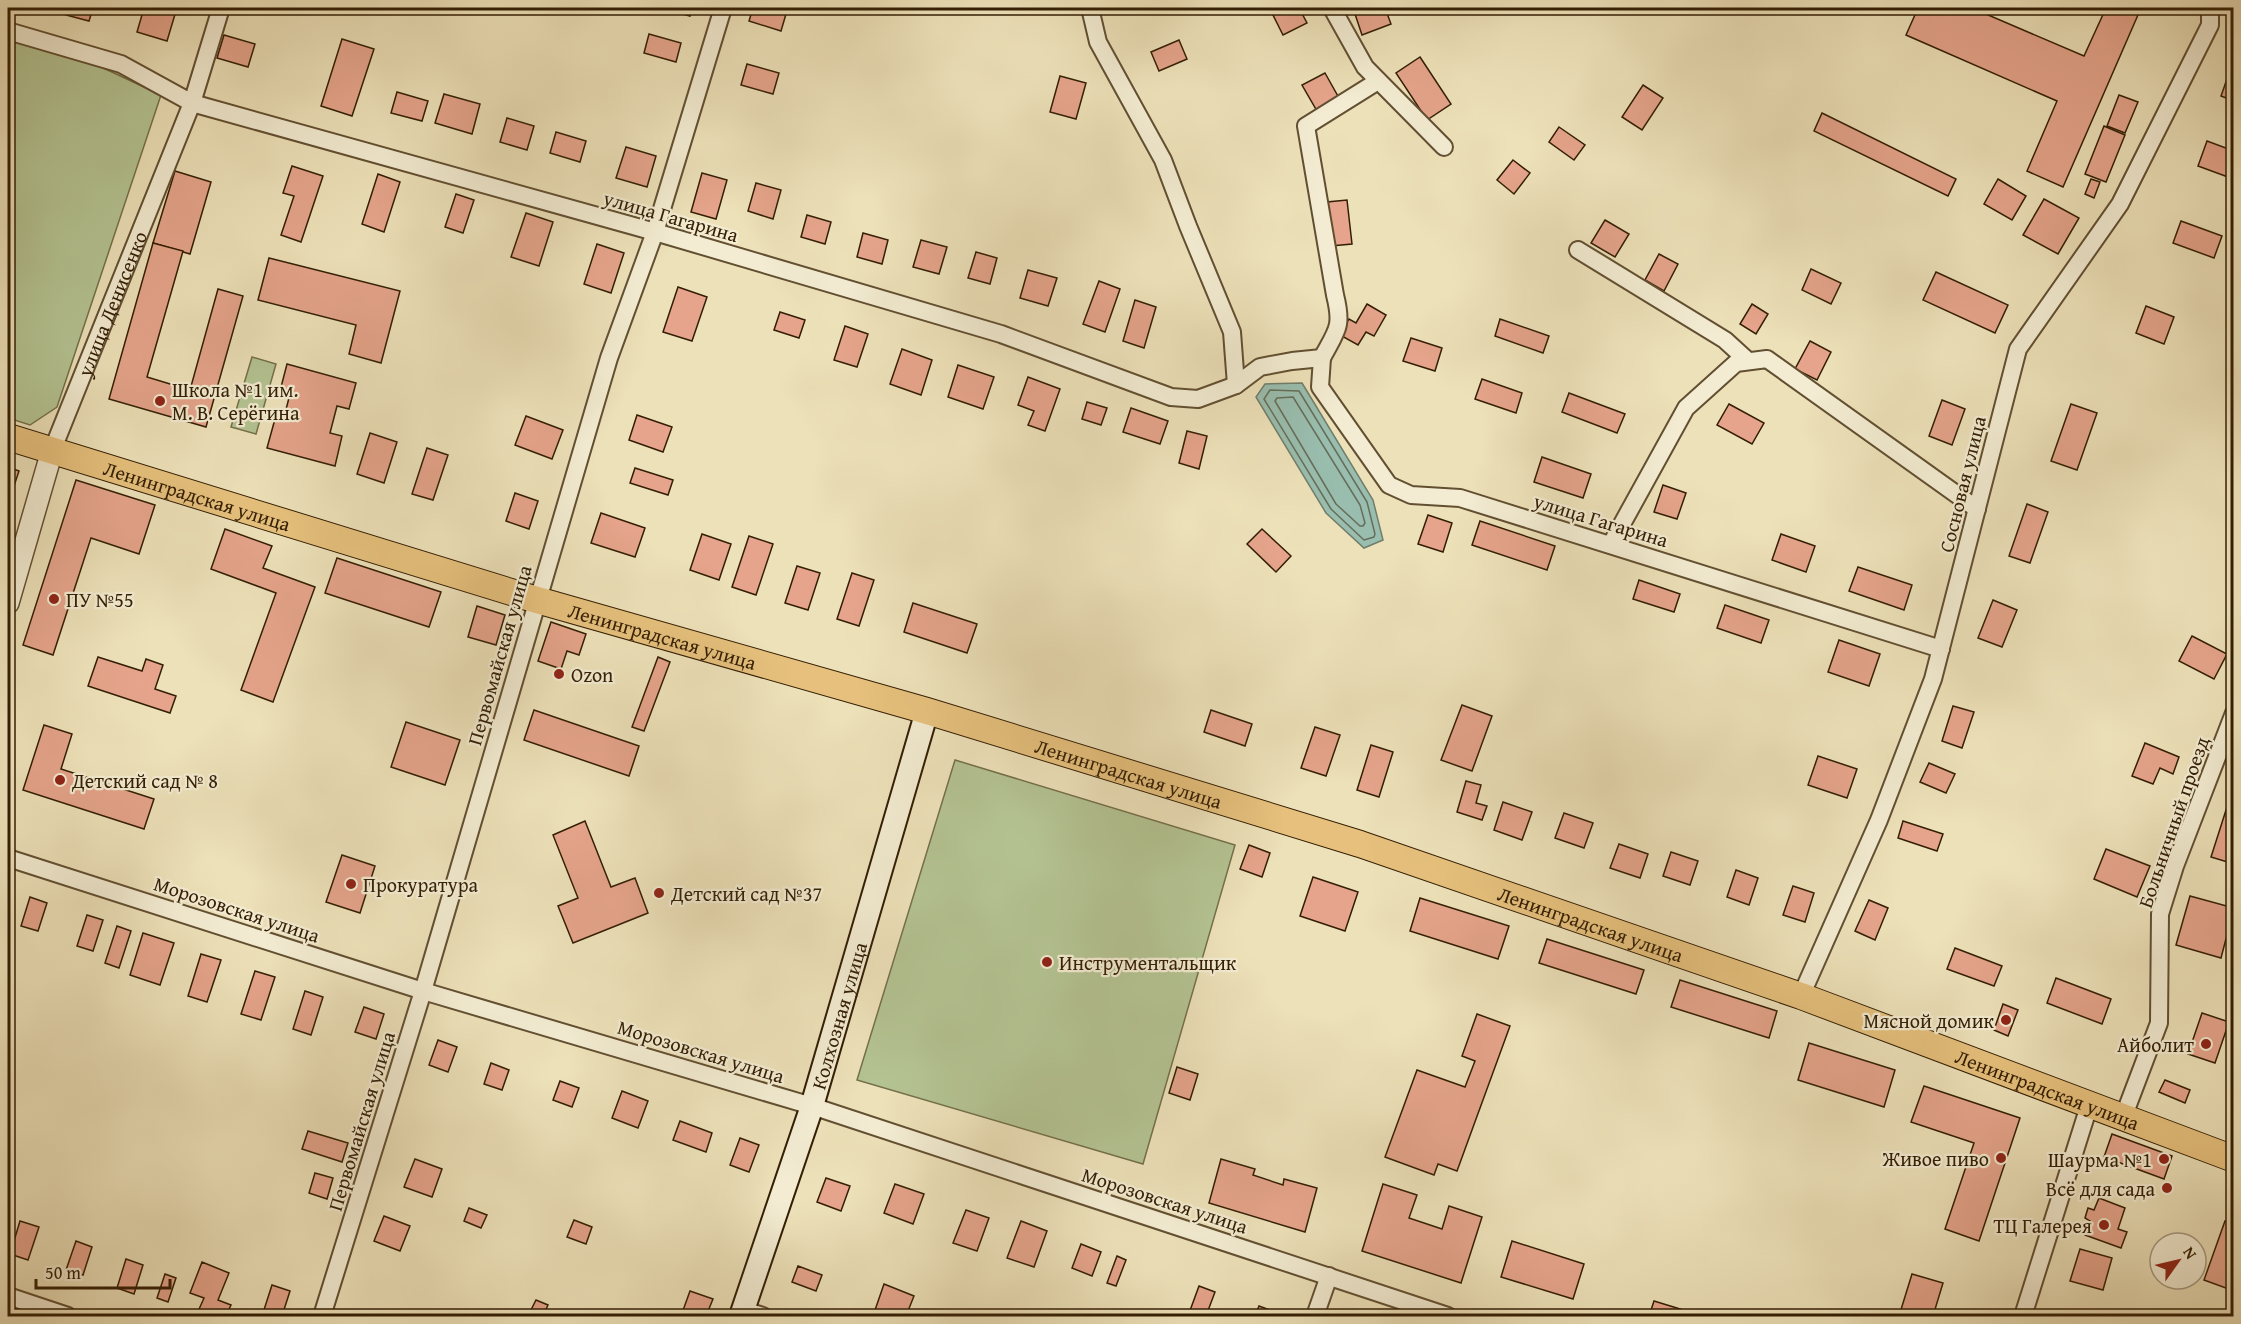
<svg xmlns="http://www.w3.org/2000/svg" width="2241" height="1324" font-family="'Gentium Book Plus',serif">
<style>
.green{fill:#b4c392;stroke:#74704b;stroke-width:1.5}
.water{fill:#99beaf;stroke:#707e6b;stroke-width:1.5}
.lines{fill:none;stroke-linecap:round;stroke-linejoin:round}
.shore{stroke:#666e5a;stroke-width:1.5}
.building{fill:#e5a48b;stroke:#331e04;stroke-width:1.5}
.minor-casing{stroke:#624f31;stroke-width:20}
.tertiary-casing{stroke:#624f31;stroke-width:24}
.secondary-casing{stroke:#331e04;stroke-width:26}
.primary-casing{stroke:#331e04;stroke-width:28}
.minor{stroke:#f3ecd2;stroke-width:16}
.tertiary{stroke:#f3ecd2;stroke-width:21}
.secondary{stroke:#f3ecd2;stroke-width:22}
.primary{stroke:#e6c07c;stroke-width:26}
.poi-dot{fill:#8f2418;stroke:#f3ecd2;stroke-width:2}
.labels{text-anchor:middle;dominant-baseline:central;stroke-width:4.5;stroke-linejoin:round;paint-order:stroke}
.street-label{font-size:20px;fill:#331e04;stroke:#f3ecd2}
.poi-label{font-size:20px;fill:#331e04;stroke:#f3ecd2;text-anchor:start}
</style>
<rect width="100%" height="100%" fill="#ede1b9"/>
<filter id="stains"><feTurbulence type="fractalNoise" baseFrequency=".00333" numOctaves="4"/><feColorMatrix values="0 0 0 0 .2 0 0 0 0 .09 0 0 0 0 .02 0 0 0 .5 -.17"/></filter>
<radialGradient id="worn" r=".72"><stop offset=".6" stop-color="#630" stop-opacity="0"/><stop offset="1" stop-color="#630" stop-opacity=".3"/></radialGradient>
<g class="green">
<polygon points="8,39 99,66 161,95 57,407 30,425 8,418"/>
<polygon points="252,357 276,364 256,434 231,427"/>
<polygon points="955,760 1235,845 1143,1164 857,1080"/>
</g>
<polygon class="water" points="1302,383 1373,500 1383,540 1364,548 1326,513 1256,397 1265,384"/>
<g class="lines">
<g class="shore">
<polygon points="1270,390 1299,391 1367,502 1375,534 1374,537 1364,540 1331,509 1264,399"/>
<polygon points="1293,397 1360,505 1365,523 1363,526 1360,526 1336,504 1275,401 1277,398"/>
</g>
</g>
<g class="building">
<polygon points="68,8 93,8 89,21 66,15"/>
<polygon points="144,8 165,8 176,11 167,41 137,32"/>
<polygon points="661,8 693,8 690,16"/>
<polygon points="753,8 765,8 786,14 781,31 749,21"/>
<polygon points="1283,8 1299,8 1307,23 1283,35 1272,13"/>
<polygon points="1363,8 1385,8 1391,24 1362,35 1354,11"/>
<polygon points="1918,8 1972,8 2084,56 2106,8 2141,8 2063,187 2027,171 2057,101 1906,35"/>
<polygon points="649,34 681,43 676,62 644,53"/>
<polygon points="224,35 255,44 248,67 217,58"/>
<polygon points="342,39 374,49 352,116 321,106"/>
<polygon points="1179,40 1187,59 1159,71 1151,52"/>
<polygon points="1420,57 1451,104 1427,120 1396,73"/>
<polygon points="2234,59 2234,101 2221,96"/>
<polygon points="747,64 779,73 773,94 741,85"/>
<polygon points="1325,73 1339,98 1317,111 1302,85"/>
<polygon points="1060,76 1086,83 1076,119 1050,112"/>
<polygon points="1643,85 1663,98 1642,130 1622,117"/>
<polygon points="397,92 428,101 422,121 391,113"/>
<polygon points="444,94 480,104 472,134 435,123"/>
<polygon points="2119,95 2138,102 2125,133 2107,126"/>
<polygon points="1822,113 1956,179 1948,196 1814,131"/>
<polygon points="507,118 534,126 527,150 500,142"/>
<polygon points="2104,126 2125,135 2106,182 2085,174"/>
<polygon points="1559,127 1585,145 1574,160 1549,142"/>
<polygon points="556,132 586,141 580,162 550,153"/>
<polygon points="2207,141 2234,151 2234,162 2228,177 2198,166"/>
<polygon points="626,147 656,156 647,187 616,178"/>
<polygon points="1513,160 1530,173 1514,194 1497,180"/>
<polygon points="292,166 323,176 301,242 281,235 294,196 283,193"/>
<polygon points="175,171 211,182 190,254 153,243"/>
<polygon points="702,173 727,180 716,219 691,212"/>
<polygon points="378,174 400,182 384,232 362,224"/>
<polygon points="1998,179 2026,196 2012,220 1984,204"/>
<polygon points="2091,179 2100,182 2094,198 2085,194"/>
<polygon points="756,183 781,190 773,219 748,211"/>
<polygon points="456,194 474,200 463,233 445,227"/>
<polygon points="2044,199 2079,218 2058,254 2023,235"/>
<polygon points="1347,200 1352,244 1331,246 1327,202"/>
<polygon points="526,213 553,222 539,266 511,257"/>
<polygon points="807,215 831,222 825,244 801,237"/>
<polygon points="1605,220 1629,234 1615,257 1591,243"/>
<polygon points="2181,221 2222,236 2214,258 2173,243"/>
<polygon points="863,233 888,240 882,264 857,257"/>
<polygon points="921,240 947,247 939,274 913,267"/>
<polygon points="153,243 183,251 147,377 190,390 218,289 243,296 206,427 109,399"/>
<polygon points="597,244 624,253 611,293 584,284"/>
<polygon points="976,252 997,258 990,284 968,278"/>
<polygon points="1659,254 1678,264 1664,291 1645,280"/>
<polygon points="269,258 400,291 381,363 349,354 356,325 258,300"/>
<polygon points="1811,269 1841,283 1831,304 1802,290"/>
<polygon points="1028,270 1057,278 1048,306 1020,298"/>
<polygon points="1936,272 2008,305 1995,333 1923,300"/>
<polygon points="1099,281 1120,289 1105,332 1083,324"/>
<polygon points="678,287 707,297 692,341 663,332"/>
<polygon points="1135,300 1156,307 1144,348 1123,341"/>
<polygon points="1367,304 1386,315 1374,336 1366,332 1358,345 1340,335 1349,319 1356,323"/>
<polygon points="1752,304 1768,314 1756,334 1740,324"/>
<polygon points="2146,306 2174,317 2164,344 2136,333"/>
<polygon points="780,312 805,320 799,338 774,330"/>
<polygon points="1500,319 1549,336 1543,353 1495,336"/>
<polygon points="845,326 868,334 857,367 834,360"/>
<polygon points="1411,338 1442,348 1435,371 1403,361"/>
<polygon points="1810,341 1831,352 1817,380 1795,369"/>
<polygon points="902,349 932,360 921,395 890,384"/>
<polygon points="287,364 356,383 349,409 337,406 330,433 342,436 335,466 267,448 275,419 283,421 290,394 280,391"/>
<polygon points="958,365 994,377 983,409 948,397"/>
<polygon points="1028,377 1060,389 1045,431 1028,425 1034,411 1018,405"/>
<polygon points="1482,379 1522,393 1516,413 1475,399"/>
<polygon points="1569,393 1625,414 1617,433 1562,412"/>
<polygon points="1942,400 1965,409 1952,445 1929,436"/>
<polygon points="1087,402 1107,408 1101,425 1082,419"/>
<polygon points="1729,404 1764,423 1752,444 1717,425"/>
<polygon points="2071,404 2097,413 2077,470 2051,461"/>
<polygon points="1131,408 1168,421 1160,444 1123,432"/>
<polygon points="637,415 672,427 663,452 629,440"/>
<polygon points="526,416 563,430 552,459 515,445"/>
<polygon points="1187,431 1207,436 1199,469 1179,463"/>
<polygon points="370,433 397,442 384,483 357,474"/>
<polygon points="427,448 448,455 433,500 412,494"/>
<polygon points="1542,457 1591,474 1583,498 1534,482"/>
<polygon points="8,467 19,471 8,504"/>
<polygon points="635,468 673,480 668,495 630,483"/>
<polygon points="76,480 155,505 139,554 91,538 53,655 23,645"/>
<polygon points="1663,485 1686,493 1677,519 1654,512"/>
<polygon points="515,493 538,501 529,529 506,521"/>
<polygon points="2027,504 2048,512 2030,563 2009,556"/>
<polygon points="601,513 645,528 635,557 591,543"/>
<polygon points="1428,515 1452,523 1443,552 1418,544"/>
<polygon points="1480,521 1555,546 1547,570 1472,545"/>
<polygon points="225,529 272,546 263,568 315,587 273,702 241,690 276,593 211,569"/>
<polygon points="1262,529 1291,556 1276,572 1247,544"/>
<polygon points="702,534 731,544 719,580 690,570"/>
<polygon points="1781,534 1815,546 1806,572 1772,560"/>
<polygon points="749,536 773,544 756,595 732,587"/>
<polygon points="337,558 441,592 429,627 325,593"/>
<polygon points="797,566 820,573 808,610 785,603"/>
<polygon points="1858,567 1912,585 1904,610 1849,591"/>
<polygon points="852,573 874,580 859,626 837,619"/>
<polygon points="1639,580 1680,594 1674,612 1633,599"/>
<polygon points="1993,600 2017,610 2002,647 1978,638"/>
<polygon points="913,603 977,624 967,653 904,632"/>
<polygon points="1725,605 1769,620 1761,643 1717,628"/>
<polygon points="477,606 505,615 496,645 468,637"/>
<polygon points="551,622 586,634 579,655 567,651 561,669 538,661"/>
<polygon points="2192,636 2227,654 2214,679 2179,661"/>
<polygon points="1839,640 1880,654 1869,686 1828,672"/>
<polygon points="98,657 142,671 146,659 163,665 155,689 176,696 170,713 88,686"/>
<polygon points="658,657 670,662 644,731 632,727"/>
<polygon points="1462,705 1492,716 1472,771 1441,760"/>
<polygon points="1953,706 1974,712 1962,748 1942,741"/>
<polygon points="534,710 639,746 629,776 524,740"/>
<polygon points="1211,710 1252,724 1245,746 1204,732"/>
<polygon points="406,722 460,740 445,785 391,767"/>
<polygon points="44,725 72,734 61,769 154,799 144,829 23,790"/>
<polygon points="1315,727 1340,735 1326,776 1301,768"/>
<polygon points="2145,743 2179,757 2173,774 2160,768 2153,784 2132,776"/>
<polygon points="1371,745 1393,752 1379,797 1357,790"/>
<polygon points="1818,756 1857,769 1847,798 1808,785"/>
<polygon points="1929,763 1955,774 1946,793 1920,782"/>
<polygon points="1466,781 1481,785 1476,803 1487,806 1482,820 1457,812"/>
<polygon points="1503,802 1532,812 1522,840 1494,830"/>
<polygon points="2227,807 2234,809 2234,864 2211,857"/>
<polygon points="1564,813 1593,823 1584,848 1555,838"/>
<polygon points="585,821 611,887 635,878 648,913 573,943 558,906 578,898 553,835"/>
<polygon points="1903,821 1943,834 1937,851 1898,838"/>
<polygon points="1619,844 1648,854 1640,878 1610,868"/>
<polygon points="1249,845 1270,853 1262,877 1240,869"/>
<polygon points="2106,849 2150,866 2137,897 2094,879"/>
<polygon points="1671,852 1698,861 1690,885 1663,876"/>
<polygon points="342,855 375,866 360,913 326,902"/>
<polygon points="1736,870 1758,878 1749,905 1727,897"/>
<polygon points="1313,877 1358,892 1345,931 1300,916"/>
<polygon points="1793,886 1814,893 1805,922 1783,915"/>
<polygon points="2190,896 2234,908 2221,958 2176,945"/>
<polygon points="30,897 47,903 38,931 21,926"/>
<polygon points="1420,898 1509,926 1498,959 1410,931"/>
<polygon points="1869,900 1888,908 1875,940 1855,931"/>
<polygon points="87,915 103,920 93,951 77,946"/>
<polygon points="117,926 131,931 119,968 105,963"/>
<polygon points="143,933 174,943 160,985 130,975"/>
<polygon points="1547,939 1644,970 1636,994 1539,963"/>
<polygon points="1955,948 2002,966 1994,986 1947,969"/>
<polygon points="201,954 221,960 207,1002 188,996"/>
<polygon points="255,971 275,977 261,1020 241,1014"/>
<polygon points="2056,978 2111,999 2102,1024 2047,1003"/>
<polygon points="1680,980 1777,1011 1769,1038 1671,1007"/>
<polygon points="305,991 323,997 311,1035 293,1029"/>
<polygon points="2003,1004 2018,1010 2008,1036 1994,1030"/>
<polygon points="364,1007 384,1014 376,1039 355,1032"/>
<polygon points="2202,1013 2229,1022 2215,1063 2188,1054"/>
<polygon points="1477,1014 1510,1026 1457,1171 1438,1164 1434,1175 1385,1157 1417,1070 1465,1087 1475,1061 1462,1056"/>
<polygon points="438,1040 457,1047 448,1072 429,1065"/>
<polygon points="1809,1043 1895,1070 1884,1107 1798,1080"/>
<polygon points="491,1063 509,1070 502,1090 484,1084"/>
<polygon points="1177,1067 1198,1074 1190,1100 1169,1093"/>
<polygon points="2165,1080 2190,1090 2185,1103 2159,1092"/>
<polygon points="560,1081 579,1088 572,1107 553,1100"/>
<polygon points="1924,1086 2020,1118 1979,1241 1945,1229 1974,1143 1911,1122"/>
<polygon points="622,1091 648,1101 638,1128 612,1118"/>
<polygon points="680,1121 712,1133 706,1152 673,1140"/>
<polygon points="308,1131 348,1143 342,1162 302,1149"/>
<polygon points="2112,1134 2172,1156 2164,1179 2104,1157"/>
<polygon points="740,1138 759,1145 749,1172 730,1165"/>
<polygon points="415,1159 442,1169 432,1197 404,1187"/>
<polygon points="1221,1159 1255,1169 1253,1175 1283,1185 1284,1179 1317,1188 1305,1232 1209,1203"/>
<polygon points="315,1173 333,1178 327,1199 309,1193"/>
<polygon points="826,1178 850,1186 841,1211 817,1202"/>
<polygon points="895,1184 924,1194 913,1224 884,1213"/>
<polygon points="1383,1184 1417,1195 1409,1218 1442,1229 1449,1206 1482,1217 1461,1283 1362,1251"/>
<polygon points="2099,1198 2125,1208 2118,1229 2127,1232 2121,1248 2085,1235 2090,1221 2085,1218 2088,1208 2094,1210"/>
<polygon points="469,1208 487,1215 481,1228 464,1221"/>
<polygon points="966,1210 989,1218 977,1251 953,1243"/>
<polygon points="384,1216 410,1226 400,1251 374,1241"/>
<polygon points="574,1220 592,1227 586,1244 567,1237"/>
<polygon points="20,1221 39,1227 28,1260 10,1254"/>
<polygon points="1021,1221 1047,1231 1034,1267 1007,1258"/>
<polygon points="2225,1221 2234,1224 2234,1291 2204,1280"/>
<polygon points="76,1241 92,1247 83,1275 66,1270"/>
<polygon points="1512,1241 1584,1264 1573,1299 1501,1277"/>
<polygon points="1081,1244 1101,1252 1092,1276 1072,1268"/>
<polygon points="2080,1249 2112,1258 2103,1290 2070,1281"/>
<polygon points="1117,1256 1126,1260 1116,1286 1107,1283"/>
<polygon points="126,1259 143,1265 134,1294 117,1288"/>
<polygon points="202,1262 229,1273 218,1300 231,1305 226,1316 196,1316 204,1298 190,1293"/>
<polygon points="798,1266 822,1275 816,1291 792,1282"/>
<polygon points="165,1274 176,1278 168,1302 157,1298"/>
<polygon points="1912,1274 1943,1283 1933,1316 1899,1316"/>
<polygon points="884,1284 914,1296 906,1316 884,1316 874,1313"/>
<polygon points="272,1285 290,1291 282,1316 262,1316"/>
<polygon points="1199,1286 1215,1292 1206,1316 1188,1316"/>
<polygon points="690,1291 713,1299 706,1316 681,1316"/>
<polygon points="536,1300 548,1305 543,1316 528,1316"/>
<polygon points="1654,1301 1703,1316 1649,1316"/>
<polygon points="1259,1306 1286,1316 1255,1316"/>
</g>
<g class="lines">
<g class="minor-casing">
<g id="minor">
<polyline points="1090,8 1098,42 1163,160 1188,226 1232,332 1236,385"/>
<polyline points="1332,8 1365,67 1444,147"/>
<polyline points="8,31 121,64 192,103 655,232 1001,334 1171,397 1198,399 1236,385 1260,367 1292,361 1322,358 1320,387 1389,485 1411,495 1460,498 1941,649"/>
<polyline points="1578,250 1725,340 1748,361"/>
<path d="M1322,358C1337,330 1343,327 1335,295L1306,126L1378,81"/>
<path id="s1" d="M52,451L192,103L221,8"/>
<polyline points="1611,544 1686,408 1736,363 1767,359 1977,509"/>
<polyline points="8,858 423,991 812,1106 1448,1316"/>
<polyline points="1801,996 1879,820 1933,679 2018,349 2120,204 2210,25 2210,8"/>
<polyline points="2123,1118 2159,1023 2160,914 2175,866 2234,713"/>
<polyline points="8,1296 68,1316"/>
<polyline points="743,1310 763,1316"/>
<polyline points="322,1316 423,991 609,358 655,232 723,8"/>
<polyline points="1315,1316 1329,1276"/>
<polyline points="2023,1316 2089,1106"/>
</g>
</g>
<g class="tertiary-casing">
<polyline id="tertiary" points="8,603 52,451"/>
</g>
<g class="secondary-casing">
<g id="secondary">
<path id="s2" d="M741,1316L812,1106L927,711"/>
</g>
</g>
<g class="primary-casing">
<g id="primary">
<path id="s3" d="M8,437L537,600L927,711L1360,844L1801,996L2234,1159"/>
</g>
</g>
<use href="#minor" class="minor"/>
<use href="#tertiary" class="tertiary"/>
<use href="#secondary" class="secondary"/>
<use href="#primary" class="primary"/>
</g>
<g class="poi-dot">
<circle cx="160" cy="401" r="6"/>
<circle cx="54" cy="599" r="6"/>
<circle cx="559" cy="674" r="6"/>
<circle cx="60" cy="780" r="6"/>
<circle cx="351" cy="884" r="6"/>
<circle cx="659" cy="893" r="6"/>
<circle cx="1047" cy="962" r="6"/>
<circle cx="2006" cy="1020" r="6"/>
<circle cx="2206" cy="1044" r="6"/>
<circle cx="2001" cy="1158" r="6"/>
<circle cx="2164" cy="1159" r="6"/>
<circle cx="2167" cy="1188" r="6"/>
<circle cx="2104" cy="1225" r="6"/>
</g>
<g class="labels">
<g class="street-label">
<text transform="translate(671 216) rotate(16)">улица Гагарина</text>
<text stroke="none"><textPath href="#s1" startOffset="159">улица Денисенко</textPath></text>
<text transform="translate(1962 484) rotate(-76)">Сосновая улица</text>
<text stroke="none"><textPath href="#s3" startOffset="198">Ленинградская улица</textPath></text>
<text transform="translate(1601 520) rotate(17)">улица Гагарина</text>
<text stroke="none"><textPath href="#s3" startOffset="684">Ленинградская улица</textPath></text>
<text transform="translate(499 655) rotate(-74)">Первомайская улица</text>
<text stroke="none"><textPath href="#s3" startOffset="1170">Ленинградская улица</textPath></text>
<text transform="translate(2173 822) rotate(-71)">Больничный проезд</text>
<text transform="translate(237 909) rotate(18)">Морозовская улица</text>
<text stroke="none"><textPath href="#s3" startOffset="1656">Ленинградская улица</textPath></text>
<text stroke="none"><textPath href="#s2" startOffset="316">Колхозная улица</textPath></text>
<text transform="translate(701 1051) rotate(17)">Морозовская улица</text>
<text stroke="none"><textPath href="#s3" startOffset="2142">Ленинградская улица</textPath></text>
<text transform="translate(361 1121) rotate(-73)">Первомайская улица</text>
<text transform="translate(1165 1200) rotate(18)">Морозовская улица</text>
</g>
<g class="poi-label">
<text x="172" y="389">Школа №1 им.<tspan x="172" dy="23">М. В. Серёгина</tspan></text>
<text x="66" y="599">ПУ №55</text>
<text x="571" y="674">Ozon</text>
<text x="72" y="780">Детский сад № 8</text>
<text x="363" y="884">Прокуратура</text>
<text x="671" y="893">Детский сад №37</text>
<text x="1059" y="962">Инструментальщик</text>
<text x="1994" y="1020" text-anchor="end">Мясной домик</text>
<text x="2194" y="1044" text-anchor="end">Айболит</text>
<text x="1989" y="1158" text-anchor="end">Живое пиво</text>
<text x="2152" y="1159" text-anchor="end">Шаурма №1</text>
<text x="2155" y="1188" text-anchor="end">Всё для сада</text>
<text x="2092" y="1225" text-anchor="end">ТЦ Галерея</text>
</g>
</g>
<rect width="2241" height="1324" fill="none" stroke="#ede1b9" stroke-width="30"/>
<rect x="9" y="9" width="2223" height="1306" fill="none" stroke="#331e04" stroke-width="3"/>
<rect x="15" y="15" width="2211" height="1294" fill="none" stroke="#331e04" stroke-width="1.5"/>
<g transform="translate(2178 1261) rotate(56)"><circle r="28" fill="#f3ecd2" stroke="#a69a80" stroke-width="1.5"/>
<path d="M0-4.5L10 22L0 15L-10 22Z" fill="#8f2418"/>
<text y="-9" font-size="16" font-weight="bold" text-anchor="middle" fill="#331e04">N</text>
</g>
<path d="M36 1279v9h134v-9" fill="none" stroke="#331e04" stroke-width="3"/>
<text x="45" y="1279" font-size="18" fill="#331e04" stroke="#f3ecd2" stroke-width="4.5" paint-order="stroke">50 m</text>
<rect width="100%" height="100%" filter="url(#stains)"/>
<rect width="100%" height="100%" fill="url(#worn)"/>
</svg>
